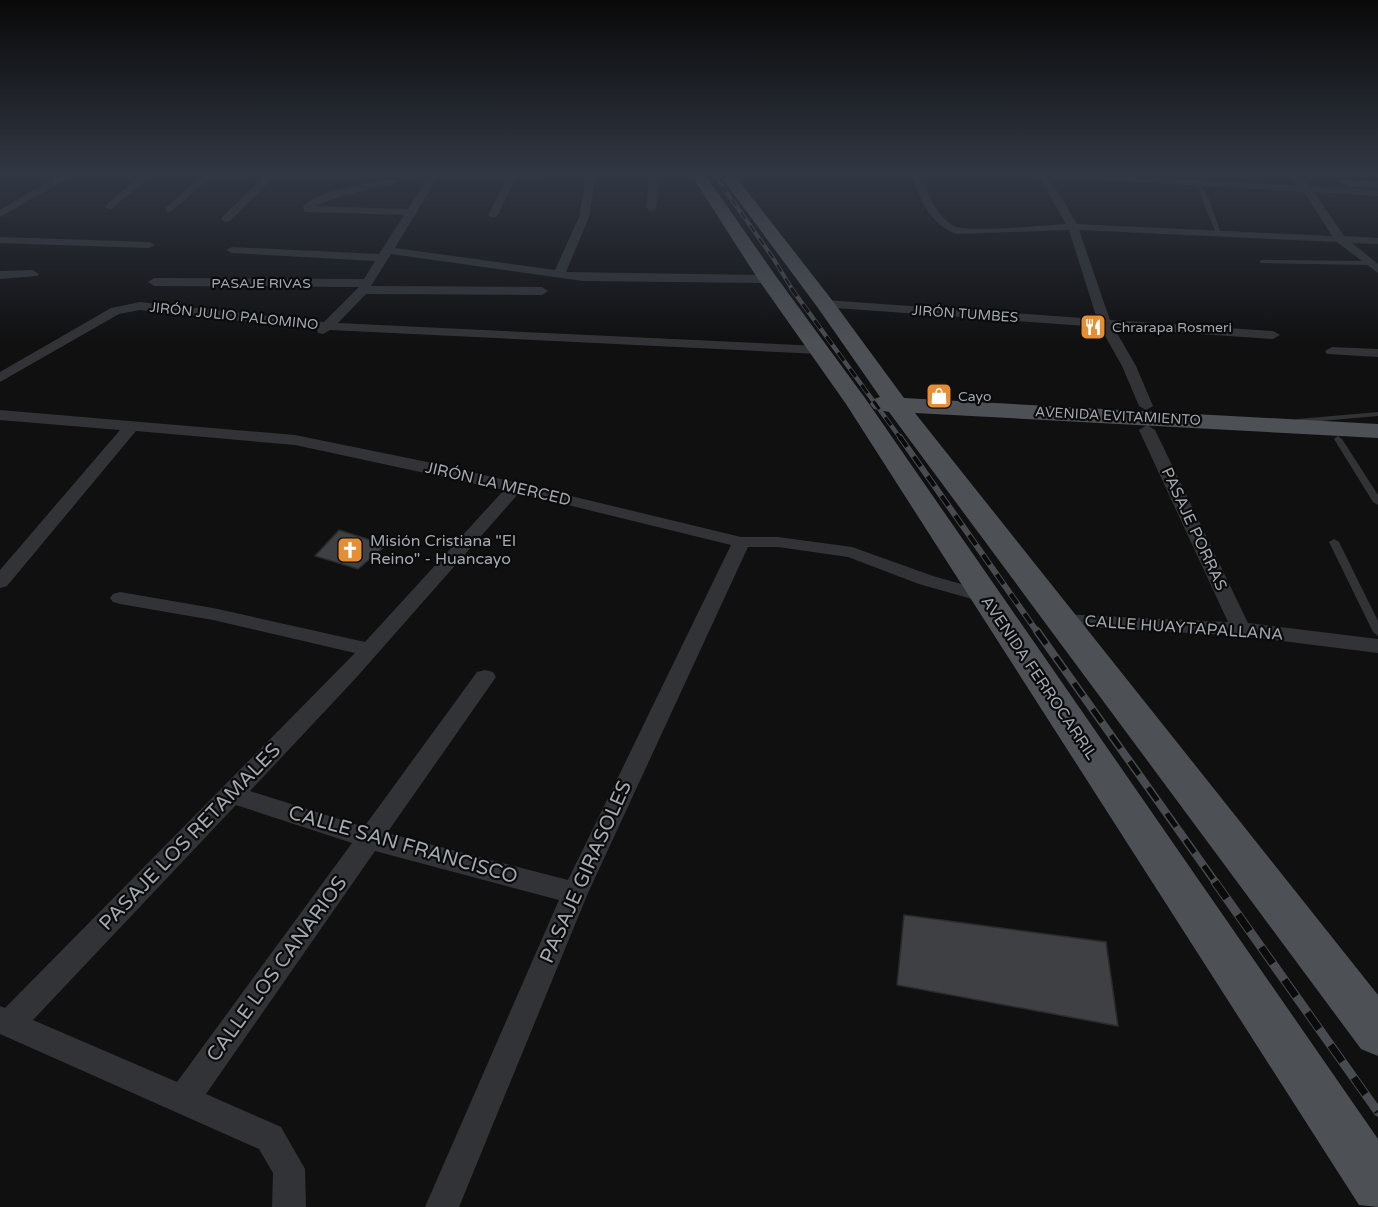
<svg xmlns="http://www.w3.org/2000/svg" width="1378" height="1207" font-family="'Varela Round',sans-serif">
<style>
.building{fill:#3f4044;stroke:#2a2b2d;stroke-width:1.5}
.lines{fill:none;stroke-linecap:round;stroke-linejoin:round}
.lane{fill:#313336;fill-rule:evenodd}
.street{fill:#313336;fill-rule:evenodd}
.primary{fill:#4d5055;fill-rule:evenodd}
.rail-far4-casing{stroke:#484b4f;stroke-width:4}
.rail-far3-casing{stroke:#484b4f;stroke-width:4.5}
.rail-far2-casing{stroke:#484b4f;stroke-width:6}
.rail-far1-casing{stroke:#484b4f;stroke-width:8}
.rail-casing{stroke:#484b4f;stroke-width:9}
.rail-far4{stroke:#0b0b0c;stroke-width:2;stroke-dasharray:8;stroke-linecap:butt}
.rail-far3{stroke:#0b0b0c;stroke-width:3;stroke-dasharray:10;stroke-linecap:butt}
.rail-far2{stroke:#0b0b0c;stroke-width:4;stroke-dasharray:12;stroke-linecap:butt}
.rail-far1{stroke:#0b0b0c;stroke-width:5;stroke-dasharray:16;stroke-linecap:butt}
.rail{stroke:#0b0b0c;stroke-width:7;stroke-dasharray:20;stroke-linecap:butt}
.labels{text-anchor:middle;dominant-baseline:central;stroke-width:4.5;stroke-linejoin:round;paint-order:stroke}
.far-street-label{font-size:14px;fill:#a2a9b1;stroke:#0b0b0c}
.far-poi-label{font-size:14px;fill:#a2a9b1;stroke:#0b0b0c;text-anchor:start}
.street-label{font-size:16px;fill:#a2a9b1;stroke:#0b0b0c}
.poi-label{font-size:16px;fill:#a2a9b1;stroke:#0b0b0c;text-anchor:start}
.near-street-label{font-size:20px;fill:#a2a9b1;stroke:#0b0b0c}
</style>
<rect width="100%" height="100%" fill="#101011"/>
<g class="building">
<polygon points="1337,180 1378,181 1378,188 1348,186"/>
<polygon points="339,530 386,545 358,569 315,556"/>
<polygon points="904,915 1106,942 1118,1026 897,985"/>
</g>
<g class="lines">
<g class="lane">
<polygon points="1195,182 1199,182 1209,199 1221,234 1216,233"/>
<polygon points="1262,260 1369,261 1372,263 1369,265 1260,263 1260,261"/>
<polygon points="1378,412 1378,416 1298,423 1294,421 1298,419"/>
<polygon points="1338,436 1342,439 1378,495 1378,505 1373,502 1334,439"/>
<polygon points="1334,539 1339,542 1378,621 1378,636 1373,632 1329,542"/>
</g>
<g class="street">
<path d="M0,173H578L574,176L516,178L498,215L493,218L488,215L507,178H437L395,248L555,270L579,217L587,173H596L589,217L566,272L768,275L774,279L768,283L583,281L391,254L371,286L542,287L548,291L542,295L366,294L338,323L819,346L826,350L819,354L330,330L323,334L318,333L317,329L140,310L119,314L0,382V372L111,308L140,302L324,322L359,287L154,286L148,282L154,278L364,279L375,261L232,253L226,250L232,247L379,254L404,215L308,212L304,211L303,206C322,188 367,184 393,179L396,180V184L341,196L315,206L408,209L427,177H274L230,221L226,222L221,219L222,217L264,177H212L170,212L166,211V207L201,177L151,176L110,210L105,207L106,205L140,176H71L0,217V210L58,176H0Z"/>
<polygon points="650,173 660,173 656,208 651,211 646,208"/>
<path d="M884,173H1068L1298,186L1286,173H1296L1310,186L1378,190V196L1314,192L1344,236L1378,238V244L1352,243L1378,264V273L1337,242L1079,230L1110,320L1273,331L1280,335L1273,339L1114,328L1136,366L1153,406L1146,410L1139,406L1122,366L1100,327L821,307L819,304L825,300L1097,319L1069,230L956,234C931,224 920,201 912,176H889ZM922,176L1039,177L1066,224C1046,225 968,233 954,226C936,216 928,195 922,176ZM1049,177L1304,192L1332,236L1077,224Z"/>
<polygon points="0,237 149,242 155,245 149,248 0,243"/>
<polygon points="33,270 39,274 37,276 0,279 0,271"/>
<polygon points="1332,347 1378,349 1378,357 1327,354 1325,351"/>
<path d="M0,410L295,435L447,466L741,537H778L852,547L933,576L993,593L996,597L993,601L986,603L919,584L848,557L778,547H748L588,893L459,1207H425L559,900L375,851L206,1094L281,1127L305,1169L306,1207H272L273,1173L259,1149L0,1034V1006L5,1008L355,653L213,620L120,604L113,602L110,598L113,594L120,592L213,608L365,642L504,490L295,445L136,431L7,586L0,588V570L120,430L0,420ZM519,493L731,545L568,880L387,833L496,677L493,672L485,670L477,672L364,827L250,791L355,679ZM236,805L352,843L177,1082L33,1020Z"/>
<polygon points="1147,425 1155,430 1248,623 1378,639 1378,653 1241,636 1054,625 1051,620 1054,615 1061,614 1228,622 1139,430"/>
</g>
<g class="primary">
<polygon points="690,173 704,173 775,275 865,398 1378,1139 1378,1207 1359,1205 846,404 758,279"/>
<polygon points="718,173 733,173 832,300 904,398 1378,424 1378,438 915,413 1378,995 1378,1056 1361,1049 889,412 874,409 870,404 874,399 880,397 818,308"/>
</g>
<g class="rail-far4-casing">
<polyline id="rail-far4" points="713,173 773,258 792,289"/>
</g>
<g class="rail-far3-casing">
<polyline id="rail-far3" points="791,288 901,439"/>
</g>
<g class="rail-far2-casing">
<polyline id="rail-far2" points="900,437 1038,633"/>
</g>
<g class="rail-far1-casing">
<polyline id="rail-far1" points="1037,631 1216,883"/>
</g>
<g class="rail-casing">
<polyline id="rail" points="1215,882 1378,1112"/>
</g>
<use href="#rail-far4" class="rail-far4"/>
<use href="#rail-far3" class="rail-far3"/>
<use href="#rail-far2" class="rail-far2"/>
<use href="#rail-far1" class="rail-far1"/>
<use href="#rail" class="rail"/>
</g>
<linearGradient id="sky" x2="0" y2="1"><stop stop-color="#090909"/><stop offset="0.51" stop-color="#313743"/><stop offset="1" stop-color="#313743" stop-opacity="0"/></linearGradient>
<rect width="1378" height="342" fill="url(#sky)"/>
<defs>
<g id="restaurant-square" transform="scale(1.35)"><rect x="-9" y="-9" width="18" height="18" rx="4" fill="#e58e34" stroke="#0b0b0c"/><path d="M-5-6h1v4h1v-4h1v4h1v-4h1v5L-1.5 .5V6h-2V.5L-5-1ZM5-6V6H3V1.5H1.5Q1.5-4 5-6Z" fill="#fff"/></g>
<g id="shop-square" transform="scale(1.35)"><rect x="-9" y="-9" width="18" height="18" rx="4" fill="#e58e34" stroke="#0b0b0c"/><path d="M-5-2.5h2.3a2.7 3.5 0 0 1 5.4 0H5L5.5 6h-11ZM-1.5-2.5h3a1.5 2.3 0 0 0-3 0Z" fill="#fff"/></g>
<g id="church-square" transform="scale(1.35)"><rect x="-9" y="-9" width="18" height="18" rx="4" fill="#e58e34" stroke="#0b0b0c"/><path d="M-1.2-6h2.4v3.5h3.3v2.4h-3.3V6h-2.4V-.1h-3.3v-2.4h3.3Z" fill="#fff"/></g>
</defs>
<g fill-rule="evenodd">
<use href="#restaurant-square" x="1093" y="327"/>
<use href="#shop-square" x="939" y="396"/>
<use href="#church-square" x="350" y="550"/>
</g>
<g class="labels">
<g class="far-street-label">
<text x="261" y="283">PASAJE RIVAS</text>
<text transform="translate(965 314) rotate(4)">JIRÓN TUMBES</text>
<text transform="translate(234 316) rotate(6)">JIRÓN JULIO PALOMINO</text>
<text transform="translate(1118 416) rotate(3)">AVENIDA EVITAMIENTO</text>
</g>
<g class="far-poi-label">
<text x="1112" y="327">Chrarapa Rosmeri</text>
<text x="958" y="396">Cayo</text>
</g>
<g class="street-label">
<text transform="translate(498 484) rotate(13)">JIRÓN LA MERCED</text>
<text transform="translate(1194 529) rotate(65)">PASAJE PORRAS</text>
<text transform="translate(1184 628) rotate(4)">CALLE HUAYTAPALLANA</text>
<text transform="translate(1039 678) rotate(56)">AVENIDA FERROCARRIL</text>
</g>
<g class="poi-label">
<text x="370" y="541">Misión Cristiana "El<tspan x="370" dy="18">Reino" - Huancayo</tspan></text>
</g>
<g class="near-street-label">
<text transform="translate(190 837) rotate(-46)">PASAJE LOS RETAMALES</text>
<text transform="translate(403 845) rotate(16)">CALLE SAN FRANCISCO</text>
<text transform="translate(586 872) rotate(-66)">PASAJE GIRASOLES</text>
<text transform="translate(277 969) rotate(-54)">CALLE LOS CANARIOS</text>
</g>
</g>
</svg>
